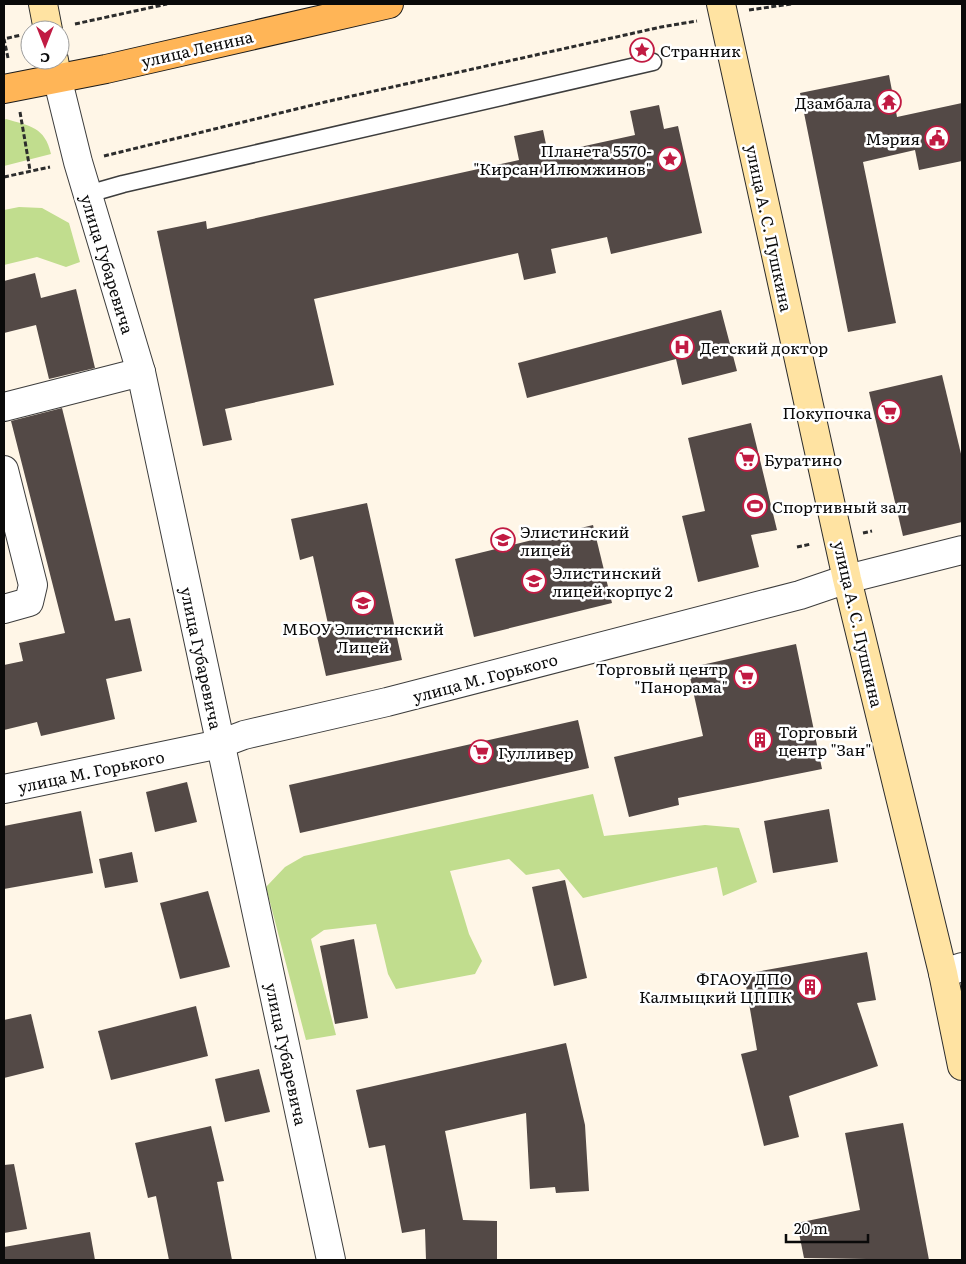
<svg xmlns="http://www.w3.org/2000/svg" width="966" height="1264" font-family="Literata,serif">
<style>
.forest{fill:#c1dd8e}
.building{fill:#534946}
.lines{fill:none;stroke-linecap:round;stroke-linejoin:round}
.service-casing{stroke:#3d3d3d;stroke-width:19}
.minor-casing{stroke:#3d3d3d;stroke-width:30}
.tertiary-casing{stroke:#3d3d3d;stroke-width:30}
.secondary-casing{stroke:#2c2c2c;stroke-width:30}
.primary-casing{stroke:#1b1b1b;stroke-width:30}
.path{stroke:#2c2c2c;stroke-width:3;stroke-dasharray:5 2.5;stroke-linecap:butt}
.service{stroke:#fff;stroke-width:16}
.minor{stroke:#fff;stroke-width:28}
.tertiary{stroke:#fff;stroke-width:28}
.secondary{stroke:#ffe3a2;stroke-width:28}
.primary{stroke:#ffb557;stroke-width:28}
.labels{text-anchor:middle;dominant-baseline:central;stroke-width:5;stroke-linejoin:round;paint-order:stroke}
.street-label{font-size:16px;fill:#0a0a0a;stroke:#fff}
.poi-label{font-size:16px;fill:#0a0a0a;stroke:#fff;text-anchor:start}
</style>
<rect width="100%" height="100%" fill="#fff6e7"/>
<g class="forest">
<path d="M6,119C30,126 45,127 51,154L4,166V120Z"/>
<polygon points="19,207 42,208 69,223 80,262 66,267 37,257 4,265 4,210"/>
<polygon points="593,794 604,836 705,825 739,828 757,882 723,896 717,867 583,898 559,869 526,875 509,859 450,871 469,934 482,961 475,974 396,989 388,974 376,924 324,930 311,939 336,1035 306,1040 266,887 285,867 304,856"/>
</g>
<g class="building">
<polygon points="889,75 897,117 962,103 962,161 919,170 915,150 863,162 896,323 848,332 800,93"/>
<polygon points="659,105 664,129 678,126 702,233 611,254 607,237 551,249 556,273 524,280 518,253 314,299 334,385 225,409 232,440 203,446 157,231 206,221 207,229 519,160 514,136 543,130 548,154 635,135 630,111"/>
<polygon points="35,273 41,298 76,289 95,368 49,379 36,325 4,333 4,281"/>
<polygon points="721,310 737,371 682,385 676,359 527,398 518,363"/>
<polygon points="942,375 962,458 962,522 903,536 869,392"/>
<polygon points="62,408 115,621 130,618 142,671 106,679 115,719 41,736 37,722 4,730 4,665 23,661 19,643 65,633 11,421"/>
<polygon points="751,423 777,530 751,535 759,567 698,582 682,516 705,511 688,438"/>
<polygon points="367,503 402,660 326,676 317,636 330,633 313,556 300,560 291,519"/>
<polygon points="593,525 612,603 474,637 455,559"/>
<polygon points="796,644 822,769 678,798 679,805 629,817 614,757 703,736 688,668"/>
<polygon points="578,720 589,768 300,833 289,785"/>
<polygon points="187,782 197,822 155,832 146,792"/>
<polygon points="829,809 838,862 773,873 764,821"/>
<polygon points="81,811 93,873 4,889 4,826"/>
<polygon points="132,852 138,882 105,888 99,859"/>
<polygon points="565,880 587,978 554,986 532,887"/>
<polygon points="208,891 230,967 180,979 160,903"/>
<polygon points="354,939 368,1018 335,1024 320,946"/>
<polygon points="867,952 876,1000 857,1003 878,1066 789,1096 799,1137 764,1146 741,1054 757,1050 744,974"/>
<polygon points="196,1006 208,1056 111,1080 98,1031"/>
<polygon points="31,1014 44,1068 4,1078 4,1020"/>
<polygon points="566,1043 585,1125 589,1191 556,1193 555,1187 530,1189 526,1113 445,1131 463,1220 497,1221 497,1259 426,1260 425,1229 402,1233 385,1145 369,1148 356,1090"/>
<polygon points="259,1069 270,1112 225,1122 215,1079"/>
<polygon points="903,1123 929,1260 804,1258 797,1223 860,1210 845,1133"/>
<polygon points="211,1126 224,1181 217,1182 232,1260 169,1260 156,1196 148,1198 135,1143"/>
<polygon points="14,1164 27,1229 4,1233 4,1165"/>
<polygon points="90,1232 95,1260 4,1260 4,1247"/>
</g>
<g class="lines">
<g class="service-casing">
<polyline id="service" points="88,194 123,184 653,62"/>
</g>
<g class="minor-casing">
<g id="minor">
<polyline points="4,407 141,372"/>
<polyline points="4,470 33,585 29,602 4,609"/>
<polyline points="847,579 962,550"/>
<polyline points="943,973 962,967"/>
</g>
</g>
<g class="tertiary-casing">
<g id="tertiary">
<polyline points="57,77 78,162 141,372 331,1260"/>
<polyline points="4,789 220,744 244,735 387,702 800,595 847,579"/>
</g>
</g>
<g class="secondary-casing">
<g id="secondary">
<polyline points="43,4 48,30"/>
<polyline points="721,4 847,579 943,973 962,1066"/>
<polyline points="54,60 57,77"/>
</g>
</g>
<g class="primary-casing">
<polyline id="primary" points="4,89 106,69 389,4"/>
</g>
<g class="path">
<polyline points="749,10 791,4"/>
<polyline points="75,24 167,4"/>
<polyline points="8,58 4,39 21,35"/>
<polyline points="20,112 30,170"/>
<polyline points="104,156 325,102 661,27 697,21"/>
<polyline points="4,177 50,167"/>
<polyline points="863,533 872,531"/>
<polyline points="797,547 811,544"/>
</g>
<use href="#service" class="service"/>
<use href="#minor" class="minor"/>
<use href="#tertiary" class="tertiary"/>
<use href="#secondary" class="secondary"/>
<use href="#primary" class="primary"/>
</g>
<defs>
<g id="sight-ring" transform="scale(1.25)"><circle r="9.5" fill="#fff" stroke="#c11b43" stroke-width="1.5"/><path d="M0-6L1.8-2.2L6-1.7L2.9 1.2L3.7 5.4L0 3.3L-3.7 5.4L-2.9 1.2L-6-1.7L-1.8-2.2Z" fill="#c11b43"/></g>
<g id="temple-ring" transform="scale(1.25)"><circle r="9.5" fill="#fff" stroke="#c11b43" stroke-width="1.5"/><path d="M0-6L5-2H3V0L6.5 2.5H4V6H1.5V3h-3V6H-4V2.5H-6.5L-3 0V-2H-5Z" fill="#c11b43"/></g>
<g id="civic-ring" transform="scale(1.25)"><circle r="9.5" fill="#fff" stroke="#c11b43" stroke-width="1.5"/><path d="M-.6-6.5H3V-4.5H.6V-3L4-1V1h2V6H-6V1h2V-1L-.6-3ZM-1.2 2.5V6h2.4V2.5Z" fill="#c11b43"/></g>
<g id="hospital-ring" transform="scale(1.25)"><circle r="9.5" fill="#fff" stroke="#c11b43" stroke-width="1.5"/><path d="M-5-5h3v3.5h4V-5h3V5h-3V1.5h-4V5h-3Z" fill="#c11b43"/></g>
<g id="supermarket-ring" transform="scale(1.25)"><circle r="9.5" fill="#fff" stroke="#c11b43" stroke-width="1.5"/><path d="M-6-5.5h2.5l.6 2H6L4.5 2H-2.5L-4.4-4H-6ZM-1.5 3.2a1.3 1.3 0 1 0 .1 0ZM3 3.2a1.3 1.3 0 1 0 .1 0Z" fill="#c11b43"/></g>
<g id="stadium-ring" transform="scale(1.25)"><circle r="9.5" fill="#fff" stroke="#c11b43" stroke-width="1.5"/><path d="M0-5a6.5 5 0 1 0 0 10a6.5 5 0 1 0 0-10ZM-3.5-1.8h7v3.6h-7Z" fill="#c11b43"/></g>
<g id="school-ring" transform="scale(1.25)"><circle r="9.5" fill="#fff" stroke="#c11b43" stroke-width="1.5"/><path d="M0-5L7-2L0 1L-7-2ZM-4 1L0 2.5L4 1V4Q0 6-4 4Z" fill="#c11b43"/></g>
<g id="building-ring" transform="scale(1.25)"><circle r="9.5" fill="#fff" stroke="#c11b43" stroke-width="1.5"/><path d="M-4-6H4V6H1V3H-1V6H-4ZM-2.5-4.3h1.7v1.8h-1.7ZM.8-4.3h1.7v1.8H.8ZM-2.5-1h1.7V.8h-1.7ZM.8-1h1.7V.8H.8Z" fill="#c11b43"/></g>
</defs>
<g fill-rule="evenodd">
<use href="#sight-ring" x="642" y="50"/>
<use href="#temple-ring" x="889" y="102"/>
<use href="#civic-ring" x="937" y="138"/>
<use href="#sight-ring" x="670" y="159"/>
<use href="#hospital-ring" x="682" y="347"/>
<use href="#supermarket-ring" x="889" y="412"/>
<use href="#supermarket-ring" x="747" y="459"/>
<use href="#stadium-ring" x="755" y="506"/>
<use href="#school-ring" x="503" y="540"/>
<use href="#school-ring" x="534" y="581"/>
<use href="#school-ring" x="363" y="603"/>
<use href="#supermarket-ring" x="746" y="677"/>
<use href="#building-ring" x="760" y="740"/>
<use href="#supermarket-ring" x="481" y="752"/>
<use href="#building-ring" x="810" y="987"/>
</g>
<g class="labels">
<g class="street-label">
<text transform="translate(197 48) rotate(-13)">улица Ленина</text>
<text transform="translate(770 228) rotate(78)">улица А. С. Пушкина</text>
<text transform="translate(108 264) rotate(73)">улица Губаревича</text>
<text transform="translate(859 624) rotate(77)">улица А. С. Пушкина</text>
<text transform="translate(202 658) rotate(78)">улица Губаревича</text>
<text transform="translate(485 677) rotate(-15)">улица М. Горького</text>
<text transform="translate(91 771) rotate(-12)">улица М. Горького</text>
<text transform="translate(287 1054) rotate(78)">улица Губаревича</text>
</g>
<g class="poi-label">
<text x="660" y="50">Странник</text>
<text x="872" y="102" text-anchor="end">Дзамбала</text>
<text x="920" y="138" text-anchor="end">Мэрия</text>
<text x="652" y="150" text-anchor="end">Планета 5570-<tspan x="652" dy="18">"Кирсан Илюмжинов"</tspan></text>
<text x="700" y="347">Детский доктор</text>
<text x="872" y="412" text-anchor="end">Покупочка</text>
<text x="764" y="459">Буратино</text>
<text x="772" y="506">Спортивный зал</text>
<text x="520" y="531">Элистинский<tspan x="520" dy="18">лицей</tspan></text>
<text x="552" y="572">Элистинский<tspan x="552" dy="18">лицей корпус 2</tspan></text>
<text x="363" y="628" text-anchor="middle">МБОУ Элистинский<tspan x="363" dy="18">Лицей</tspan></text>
<text x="728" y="668" text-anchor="end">Торговый центр<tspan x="728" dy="18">"Панорама"</tspan></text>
<text x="778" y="731">Торговый<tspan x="778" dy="18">центр "Зан"</tspan></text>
<text x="498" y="752">Гулливер</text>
<text x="792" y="978" text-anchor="end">ФГАОУ ДПО<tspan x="792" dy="18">Калмыцкий ЦППК</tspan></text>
</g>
</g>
<rect width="966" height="1264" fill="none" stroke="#0a0a0a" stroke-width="10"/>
<g transform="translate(45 45) rotate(180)"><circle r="24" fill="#ffffff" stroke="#9d9d9d"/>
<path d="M0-4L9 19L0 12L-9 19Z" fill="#c11b43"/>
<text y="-8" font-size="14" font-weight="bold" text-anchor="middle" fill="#0a0a0a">С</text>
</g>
<path d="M786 1234v8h82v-8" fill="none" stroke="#0a0a0a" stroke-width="2.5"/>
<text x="794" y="1234" font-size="15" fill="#0a0a0a" stroke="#ffffff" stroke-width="4" paint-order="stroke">20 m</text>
</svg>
